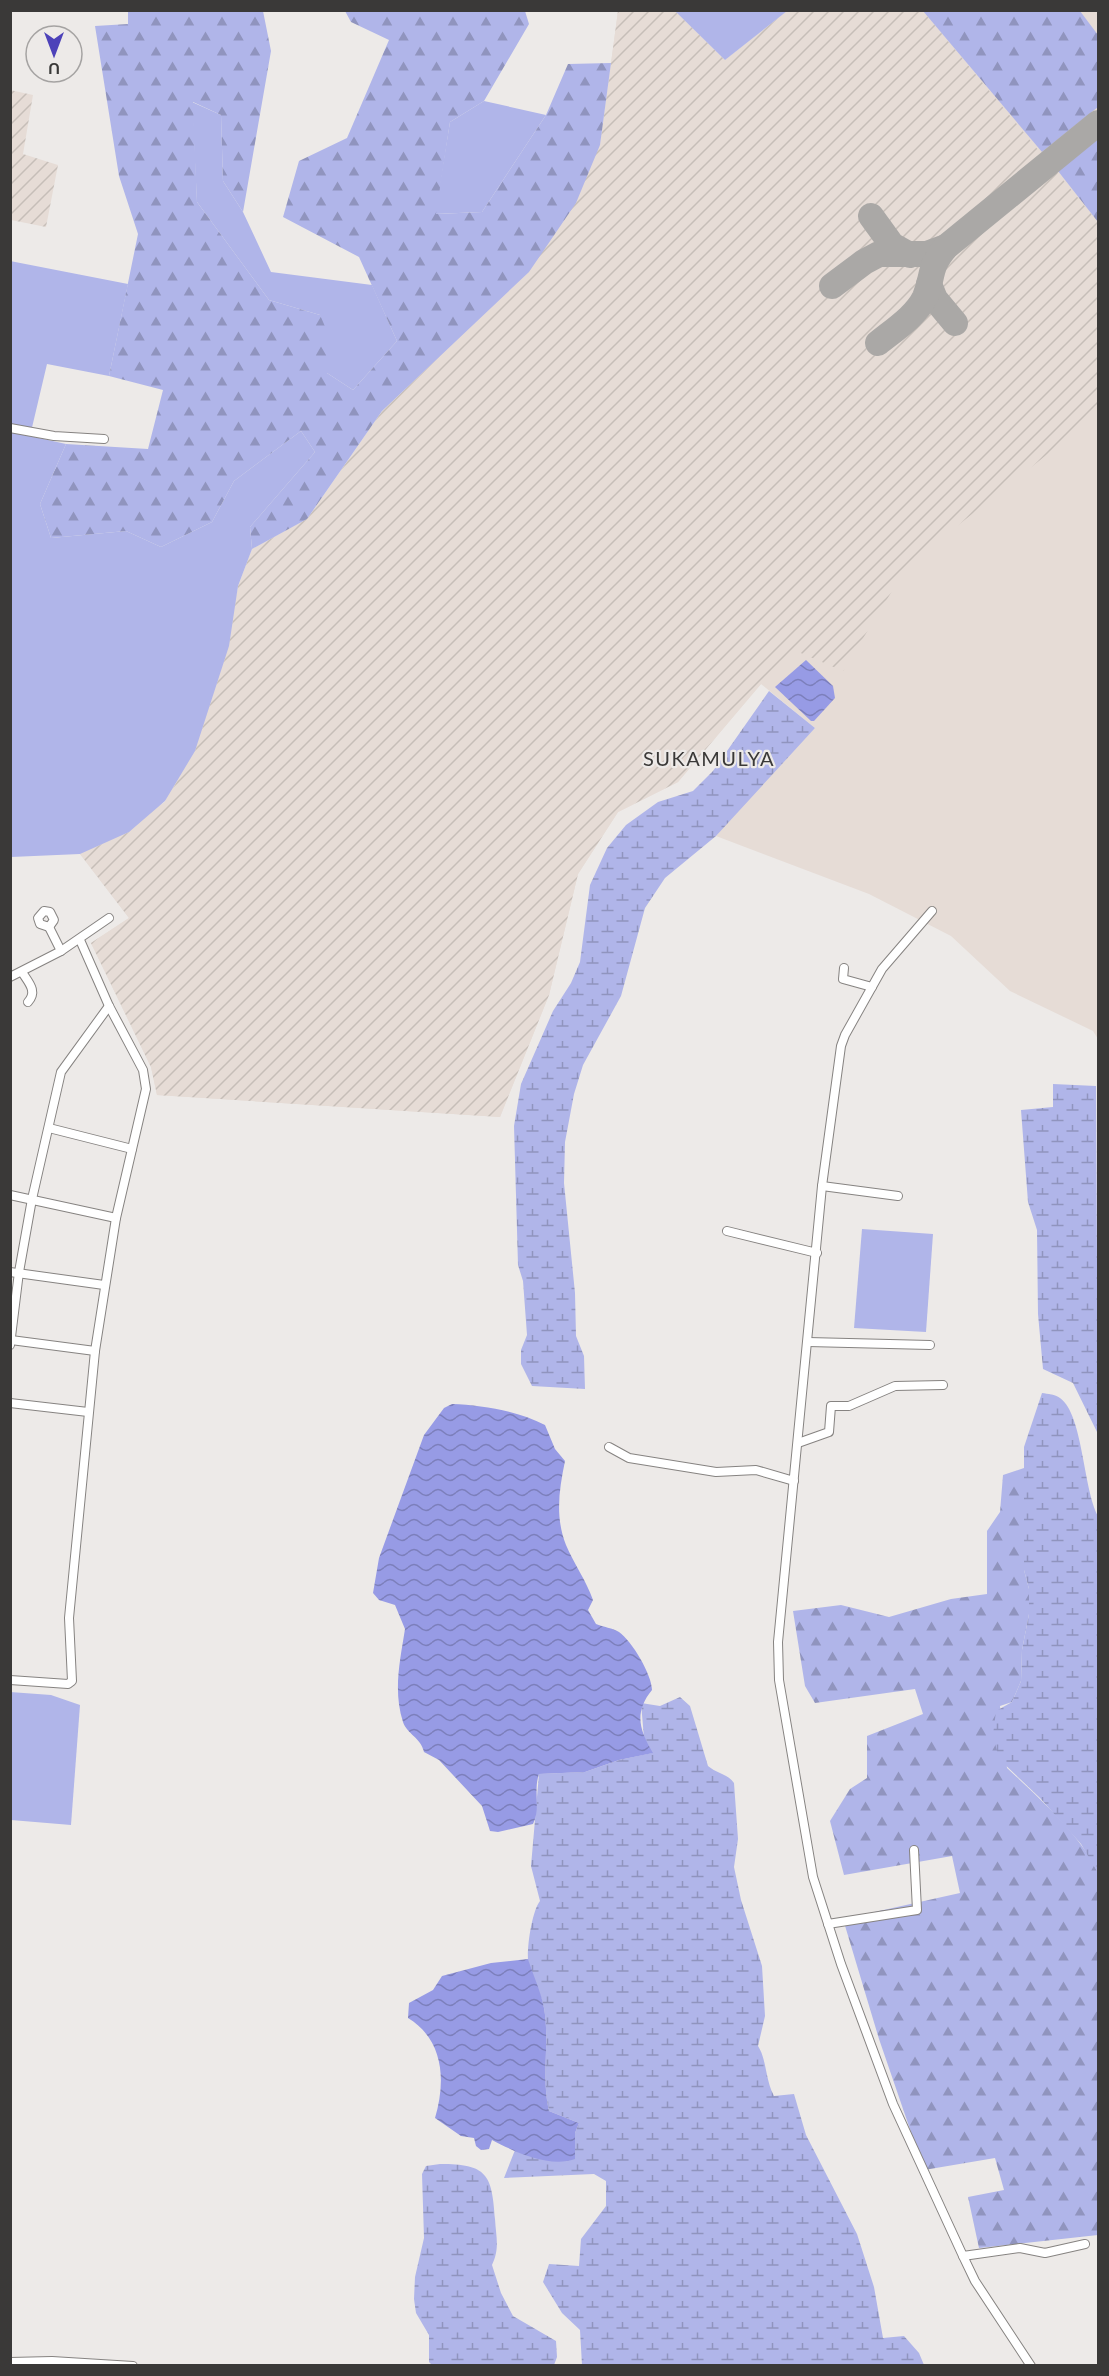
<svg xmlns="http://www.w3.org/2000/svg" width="1109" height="2376" font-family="Lato,sans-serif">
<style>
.built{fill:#e6dcd6}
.industrial{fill:url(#industrial-furrows)}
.green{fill:#b0b5e9}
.forest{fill:url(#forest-firs)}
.wetland{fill:url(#wetland-marsh)}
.water{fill:url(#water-waves)}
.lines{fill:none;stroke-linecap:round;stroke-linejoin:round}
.taxiway{stroke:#aaa8a6;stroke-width:26}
.street-casing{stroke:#868381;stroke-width:10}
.street{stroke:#fff;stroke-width:8}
.labels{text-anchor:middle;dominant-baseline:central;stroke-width:4.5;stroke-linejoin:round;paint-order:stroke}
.quarter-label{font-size:20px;letter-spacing:1.5px;fill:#3a3938;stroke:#edeae8}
</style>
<defs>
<pattern id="industrial-furrows" width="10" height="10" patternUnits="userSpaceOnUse" patternTransform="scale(1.5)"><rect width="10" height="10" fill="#e6dcd6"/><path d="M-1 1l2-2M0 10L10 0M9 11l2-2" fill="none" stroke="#c6beb8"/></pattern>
<pattern id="forest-firs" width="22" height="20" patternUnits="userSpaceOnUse" patternTransform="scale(1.5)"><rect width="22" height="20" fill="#b0b5e9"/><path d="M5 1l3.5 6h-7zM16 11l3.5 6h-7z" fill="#9094be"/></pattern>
<pattern id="wetland-marsh" width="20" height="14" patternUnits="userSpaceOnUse" patternTransform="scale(1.5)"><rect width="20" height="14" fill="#b0b5e9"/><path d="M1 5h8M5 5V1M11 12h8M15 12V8" fill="none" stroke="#9094be"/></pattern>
<pattern id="water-waves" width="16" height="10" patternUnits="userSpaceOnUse" patternTransform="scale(1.5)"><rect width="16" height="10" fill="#979be5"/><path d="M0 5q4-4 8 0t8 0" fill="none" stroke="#7c7fbb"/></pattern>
</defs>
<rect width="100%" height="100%" fill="#edeae8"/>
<polygon class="built" points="618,11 675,11 725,60 787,11 1098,11 1098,1039 1093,1031 1010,991 951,936 869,894 716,836 751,794 815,728 761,684 678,782 618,812 578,874 549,995 500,1117 157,1095 151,1067 91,943 129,918 80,854 165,802 252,549 307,519 600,145"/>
<g class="industrial">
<polygon points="618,11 675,11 725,60 787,11 923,11 1098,222 1098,414 908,565 843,671 796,651 761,684 678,782 618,812 578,874 549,995 500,1117 157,1095 151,1067 91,943 129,918 80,854 129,832 165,802 195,751 229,646 238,586 252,549 307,519 382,411 529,272 600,145"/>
<polygon points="10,90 33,95 23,154 58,165 46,227 11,220"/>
</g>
<g class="green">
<polygon points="675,11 787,11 725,60"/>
<polygon points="484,101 546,115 482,212 435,214 450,122"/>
<polygon points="192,102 221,115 223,181 243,212 271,272 372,285 397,341 353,390 327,373 320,315 269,300 197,202"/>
<polygon points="10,261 128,284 109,376 47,364 30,436 66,444 40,504 51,538 126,531 161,547 212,522 234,481 301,431 315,452 250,527 252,549 238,586 229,646 195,751 165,801 129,832 80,854 11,857"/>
<polygon points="862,1229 933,1234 926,1332 854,1328"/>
<polygon points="10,1692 51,1695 80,1705 71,1825 11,1820"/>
</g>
<g class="forest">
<polygon points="128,11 263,11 271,51 243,212 223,181 221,115 193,102 197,202 269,300 320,315 337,354 327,373 353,390 397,341 359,257 283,217 299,161 347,138 389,40 351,22 345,11 525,11 529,24 484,101 450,122 436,214 482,212 546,115 568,64 611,63 600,145 576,203 529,272 382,411 307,519 252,549 250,527 315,452 301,431 234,481 212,522 161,547 126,531 51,538 40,504 66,444 148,449 163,390 109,376 138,234 119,176 95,26 128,24"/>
<polygon points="923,11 1080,11 1098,35 1098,107 1042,152"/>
<polygon points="1098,138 1098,222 1058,171"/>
<path d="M1024,1468V1570L1029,1589V1614L1022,1650L1021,1681L1012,1702L1000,1706L1007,1768C1037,1796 1082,1836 1098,1873V2235L979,2248L968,2197L1004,2190L995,2158L924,2170L879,2039L843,1919L960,1893L952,1856L844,1875L830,1821L850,1789L867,1778V1736L923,1714L915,1689L815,1703L805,1686L793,1611L841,1605L889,1617L951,1599L987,1594V1531L1000,1512L1003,1475Z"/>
</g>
<g class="wetland">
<polygon points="769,691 815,728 716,836 665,878 645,908 621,996 583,1065 574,1094 565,1142 564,1183 575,1293 576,1336 584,1356 585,1389 532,1386 521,1364 521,1350 527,1335 523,1281 518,1265 514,1126 521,1084 553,1011 571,983 580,962 590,885 607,848 626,825 658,802 693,791 713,771"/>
<polygon points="1053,1084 1096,1086 1098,1434 1073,1383 1043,1369 1038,1314 1037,1230 1028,1202 1021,1110 1053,1107"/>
<path d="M1042,1393C1048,1394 1055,1394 1060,1398C1083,1414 1083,1488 1098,1516V1873L1081,1844L1040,1798L999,1759L993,1735L996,1711L1012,1702L1021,1681L1022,1650L1029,1614V1589L1024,1570V1447Z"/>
<path d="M680,1697L690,1706L708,1766C716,1773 728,1774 734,1783L738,1839L734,1867L741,1900L762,1966L765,2016L758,2046C767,2060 765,2079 774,2096L794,2094L806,2135L857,2234L874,2287L883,2338L904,2336L919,2353L924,2365H582L580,2330L562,2313L543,2282L549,2264L579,2266L581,2239L606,2206V2181L594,2174L504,2178L515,2150L533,2157L575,2159V2133L579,2123L549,2111C541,2078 550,2042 544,2008C541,1992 530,1976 528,1960C527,1946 532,1911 540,1901L531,1866L539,1774L585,1772L619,1760L652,1753L644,1738L641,1703L660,1706Z"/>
<path d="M440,2164C487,2164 492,2174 495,2219C496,2237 500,2248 492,2265L501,2293L513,2316L556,2341L557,2357L554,2365L433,2366L429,2362V2335L416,2313L414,2299L415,2277L424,2238L422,2174L426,2166Z"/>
</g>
<g class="water">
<polygon points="806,660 833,686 835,698 814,721 811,721 775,687"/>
<path d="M452,1404C482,1405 518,1411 545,1425L555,1449L565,1461C559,1490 555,1517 566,1545C574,1564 586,1580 593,1600L588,1610L596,1624C603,1627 613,1628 619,1632C632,1641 652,1675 652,1690C634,1712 639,1730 653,1753L619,1760L585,1772L539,1774C533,1791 541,1809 533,1824L498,1832L490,1831L482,1806L439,1760L424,1752C421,1738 407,1734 403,1722C393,1691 400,1661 405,1629L395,1605L379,1600L373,1593L379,1558L424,1435L444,1408Z"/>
<path d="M528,1959C533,1975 541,1992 544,2008C550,2041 541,2078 549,2111L579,2123L575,2133V2159C549,2168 515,2152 492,2140L489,2149L481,2150L476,2146L474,2138L461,2136L435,2118C446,2081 444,2040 408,2018L409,2003L433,1990L442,1976L491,1963Z"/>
</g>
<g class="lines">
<g class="taxiway">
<polyline points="871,216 892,245 910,255"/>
<polyline points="929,284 935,299 955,323"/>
<polyline points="832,286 864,262 879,254 927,254 946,247"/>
<path d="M878,343C894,330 916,316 925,297C934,275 928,268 946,247L1098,123"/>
</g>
<g class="street-casing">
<g id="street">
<polyline points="10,428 54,436 104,439"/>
<polygon points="44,911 50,912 54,920 49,927 40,924 38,918"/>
<polyline points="932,911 882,969 845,1035 841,1046 822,1186 778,1642 779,1680 813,1877 841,1964 893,2104 963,2256 975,2281 1031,2366"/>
<polyline points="49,927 61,951"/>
<polyline points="844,968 843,979 872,987"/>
<path d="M22,972C28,982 38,991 28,1002"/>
<polyline points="10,977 61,951 109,918"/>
<polyline points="49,1128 132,1149"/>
<polyline points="822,1186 898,1196"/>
<polyline points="10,1195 116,1218"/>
<polyline points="727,1231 817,1253"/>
<polyline points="10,1272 104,1285"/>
<polyline points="11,1340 95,1351"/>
<polyline points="808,1342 930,1345"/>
<polyline points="10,1345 19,1272 32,1199 61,1072 109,1006"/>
<polyline points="10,1403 88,1412"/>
<polyline points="798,1443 829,1432 831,1406 849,1406 895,1386 943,1385"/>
<polyline points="609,1447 629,1458 716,1472 756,1470 794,1481"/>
<polyline points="10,1680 68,1684 72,1681 69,1618 95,1351 116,1218 146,1089 143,1070 109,1006 80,940"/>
<polyline points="828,1924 917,1910 914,1850"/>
<polyline points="963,2256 1020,2248 1045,2253 1085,2244"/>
<polyline points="10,2362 52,2361 133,2366"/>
</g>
</g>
<use href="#street" class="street"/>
</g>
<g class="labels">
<g class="quarter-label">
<text x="709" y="758">SUKAMULYA</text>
</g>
</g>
<rect width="1109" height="2376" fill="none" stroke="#3a3938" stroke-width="24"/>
<g transform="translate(54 54) rotate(180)"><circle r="28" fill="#edeae8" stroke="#a5a3a2" stroke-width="1.5"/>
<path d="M0-4.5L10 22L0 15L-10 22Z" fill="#4d42b9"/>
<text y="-9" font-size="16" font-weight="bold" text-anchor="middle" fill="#3a3938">U</text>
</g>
</svg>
